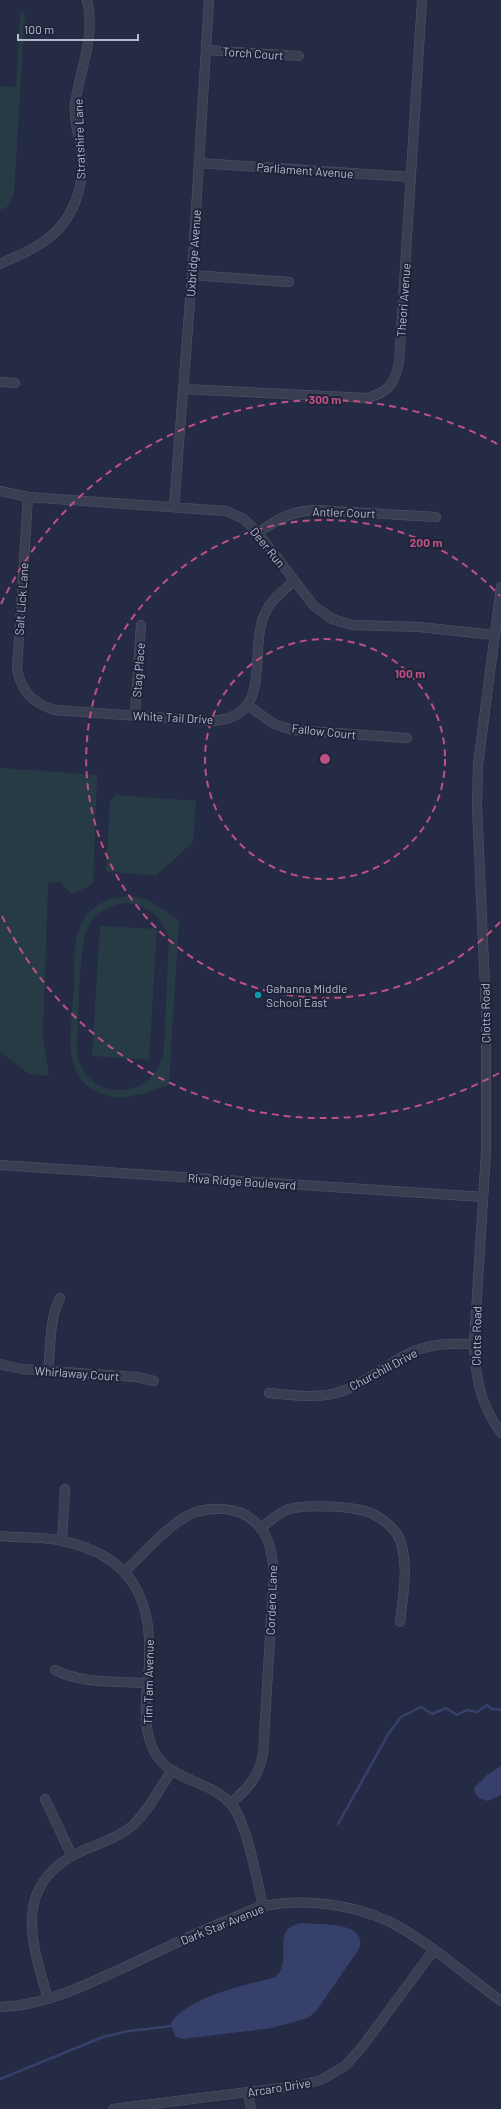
<svg xmlns="http://www.w3.org/2000/svg" width="501" height="2109" font-family="Barlow,sans-serif">
<style>
.green{fill:#273b45;fill-rule:evenodd}
.water{fill:#36406a}
.lines{fill:none;stroke-linecap:round;stroke-linejoin:round}
.stream{stroke:#36406a;stroke-width:2.5}
.street-casing{stroke:#52566a;stroke-width:10}
.street{stroke:#3a3e53;stroke-width:9}
.ring{fill:none;stroke:#be5183;stroke-width:2;stroke-dasharray:7 5}
.culture-dot{fill:#0f9aa8;stroke:#1e2339;stroke-width:1.5}
.labels{text-anchor:middle;dominant-baseline:central;stroke-width:4;stroke-linejoin:round;paint-order:stroke}
.street-label{font-size:12px;fill:#b7bacd;stroke:#1e2339}
.poi-label{font-size:12px;fill:#b7bacd;stroke:#1e2339;text-anchor:start}
.centre{fill:#be5183;stroke:#1e2339;stroke-width:2}
.ring-label{font-size:12px;text-anchor:middle;font-weight:bold;fill:#be5183;stroke:#1e2339;stroke-width:4;stroke-linejoin:round;paint-order:stroke}
</style>
<rect width="100%" height="100%" fill="#252b44"/>
<g class="green">
<polygon points="20,12 25,13 14,194 7,207 0,210 0,86 16,87"/>
<polygon points="0,768 97,775 93,884 72,894 60,882 48,883 43,1036 49,1076 29,1074 0,1052"/>
<polygon points="116,795 196,801 193,842 156,876 106,871 110,801"/>
<path d="M132,896L150,901L179,920L169,1085C155,1089 142,1095 128,1097C117,1099 108,1097 98,1092C59,1076 72,1023 74,990C75,967 71,936 86,916C97,902 114,896 132,896ZM127,903C149,905 163,917 169,939L164,1049C156,1106 78,1103 77,1046C79,1020 78,944 89,925C97,911 111,904 127,903Z"/>
<polygon points="100,926 157,929 149,1060 92,1056"/>
</g>
<g class="water">
<path d="M501,1766V1795L488,1801C480,1799 475,1797 474,1788L488,1774Z"/>
<path d="M302,1923C320,1925 369,1921 359,1949L317,2010L308,2018L272,2028L183,2039L176,2037L173,2031L171,2022C191,1996 245,1985 276,1977C294,1959 269,1928 302,1923Z"/>
</g>
<g class="lines">
<g class="stream">
<polyline points="338,1824 389,1733 401,1717 421,1707 432,1714 446,1708 457,1715 467,1710 477,1712 487,1705 492,1709 501,1710"/>
<polyline points="0,2079 103,2037 129,2031 172,2026"/>
</g>
<g class="street-casing">
<g id="street">
<polyline points="206,50 299,56"/>
<polyline points="199,163 411,177"/>
<path d="M0,264C15,257 30,251 43,242C74,222 86,184 81,149C79,134 73,120 75,104C80,69 96,36 87,0"/>
<polyline points="192,275 289,282"/>
<polyline points="0,382 15,383"/>
<path d="M183,389L368,398C389,391 394,385 399,363L422,0"/>
<polyline points="0,491 28,497 226,511 244,519 258,533 314,606 332,619 352,625 419,627 494,635"/>
<path d="M28,497L17,669C22,693 33,703 55,710L209,721C274,720 249,657 263,618C269,601 282,592 294,581"/>
<polyline points="174,507 192,275 209,0"/>
<path d="M258,533C277,519 292,511 315,510L436,517"/>
<path d="M501,587L478,765L477,805L486,1011V1152L474,1344C476,1380 480,1403 501,1433"/>
<polyline points="247,705 274,724 293,730 407,738"/>
<polyline points="135,715 141,625"/>
<polyline points="0,1165 483,1197"/>
<polyline points="0,1364 21,1369 136,1377 154,1381"/>
<path d="M48,1371C51,1347 49,1319 60,1298"/>
<path d="M269,1393C290,1395 312,1398 333,1394C364,1386 381,1367 408,1354C429,1343 452,1343 474,1344"/>
<path d="M261,1528C269,1522 279,1512 289,1509C307,1504 354,1506 371,1513C382,1518 396,1529 400,1540C409,1566 403,1596 400,1622"/>
<path d="M0,1536C20,1538 43,1536 63,1541C132,1556 153,1599 149,1665C147,1692 141,1723 153,1749C167,1781 208,1779 230,1803C247,1821 257,1881 263,1906"/>
<polyline points="62,1541 65,1489"/>
<path d="M125,1571C142,1555 159,1535 179,1521C202,1504 243,1503 261,1529C271,1541 272,1557 274,1572L263,1754C258,1778 249,1787 231,1803"/>
<path d="M55,1670C82,1684 116,1681 147,1683"/>
<polyline points="45,1799 72,1856"/>
<path d="M48,1999C33,1946 12,1890 72,1856C91,1845 114,1841 132,1826C148,1812 159,1789 171,1772"/>
<path d="M0,2007C44,2006 83,1986 123,1968C159,1951 195,1933 233,1918C243,1914 253,1908 264,1906C305,1898 350,1904 388,1921C425,1939 467,1976 501,2001"/>
<polyline points="248,2092 251,2109"/>
<polyline points="113,2109 296,2086 321,2080 345,2066 362,2047 433,1951"/>
</g>
</g>
<use href="#street" class="street"/>
</g>
<g class="ring">
<circle cx="325" cy="759" r="120"/>
<path d="M500 922A239 239 0 1 1 500 596"/>
<path d="M499 1073A359 359 0 0 1 1 914M1 604A359 359 0 0 1 499 445"/>
</g>
<circle class="culture-dot" cx="258" cy="995" r="4"/>
<g class="labels">
<g class="street-label">
<text transform="translate(253 53) rotate(4)">Torch Court</text>
<text transform="translate(79 139) rotate(-92)">Stratshire Lane</text>
<text transform="translate(305 170) rotate(4)">Parliament Avenue</text>
<text transform="translate(193 253) rotate(-86)">Uxbridge Avenue</text>
<text transform="translate(403 300) rotate(-86)">Theori Avenue</text>
<text transform="translate(344 512) rotate(2)">Antler Court</text>
<text transform="translate(268 547) rotate(51)">Deer Run</text>
<text transform="translate(21 599) rotate(-86)">Salt Lick Lane</text>
<text transform="translate(138 670) rotate(-86)">Stag Place</text>
<text transform="translate(173 717) rotate(3)">White Tail Drive</text>
<text transform="translate(324 731) rotate(6)">Fallow Court</text>
<text transform="translate(485 1013) rotate(-91)">Clotts Road</text>
<text transform="translate(242 1181) rotate(4)">Riva Ridge Boulevard</text>
<text transform="translate(476 1336) rotate(-89)">Clotts Road</text>
<text transform="translate(383 1369) rotate(-28)">Churchill Drive</text>
<text transform="translate(77 1373) rotate(4)">Whirlaway Court</text>
<text transform="translate(271 1600) rotate(-88)">Cordero Lane</text>
<text transform="translate(148 1682) rotate(-89)">Tim Tam Avenue</text>
<text transform="translate(222 1924) rotate(-22)">Dark Star Avenue</text>
<text transform="translate(279 2087) rotate(-9)">Arcaro Drive</text>
</g>
<g class="poi-label">
<text x="266" y="988">Gahanna Middle<tspan x="266" dy="14">School East</tspan></text>
</g>
</g>
<circle cx="325" cy="759" r="6" class="centre"/>
<g class="ring-label">
<text x="325" y="404">300 m</text>
<text x="426" y="547">200 m</text>
<text x="410" y="678">100 m</text>
</g>
<path d="M18 34v6h120v-6" fill="none" stroke="#b7bacd" stroke-width="2"/>
<text x="24" y="34" font-size="12" fill="#b7bacd" stroke="#1e2339" stroke-width="3" paint-order="stroke">100 m</text>
</svg>
